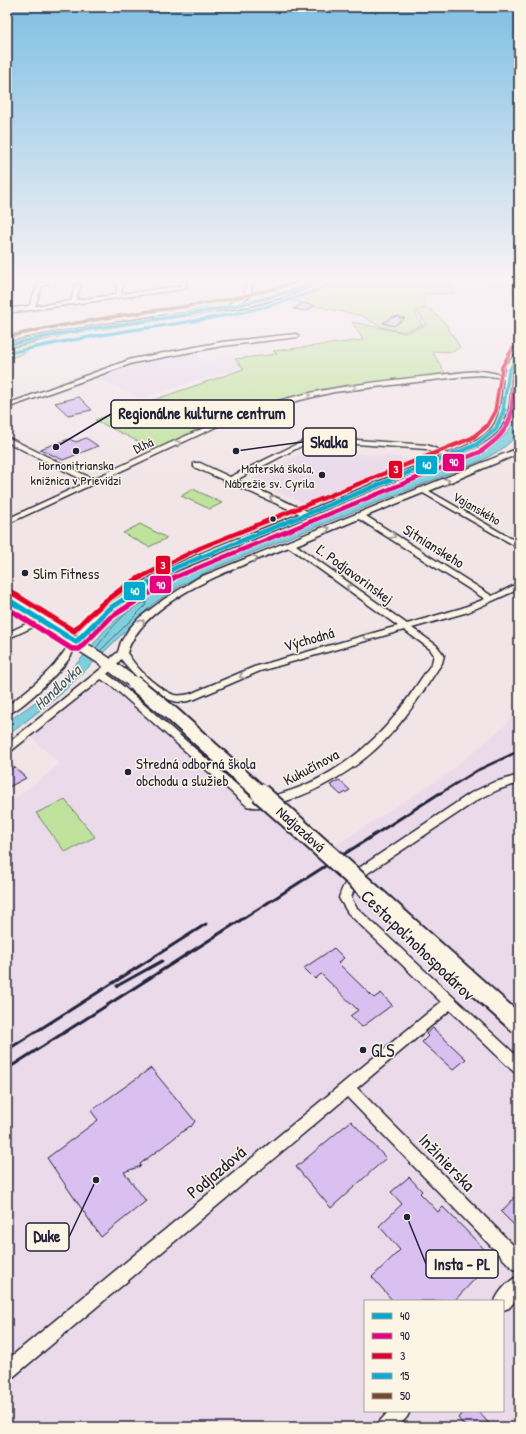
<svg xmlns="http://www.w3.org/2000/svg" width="526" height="1434" font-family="'Patrick Hand',sans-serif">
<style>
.built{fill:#eadaea;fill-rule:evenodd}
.green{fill:#bfe29c;stroke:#70826c}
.water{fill:#80cfdd;stroke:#5a8a9c}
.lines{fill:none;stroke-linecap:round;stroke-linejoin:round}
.shore{stroke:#48677c;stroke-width:1}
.building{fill:#d9c0f0;stroke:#22223b}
.minor-casing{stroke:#22223b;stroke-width:3}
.primary-casing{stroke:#22223b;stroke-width:3}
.minor{fill:#fcf5e5;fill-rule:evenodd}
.primary{fill:#fcf5e5;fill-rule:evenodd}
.rail-far1{stroke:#22223b;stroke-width:2.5}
.rail{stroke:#22223b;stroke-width:3}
.primary-bridge-far1-casing{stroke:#22223b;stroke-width:18;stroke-linecap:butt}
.primary-bridge-casing{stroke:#22223b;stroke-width:22;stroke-linecap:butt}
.primary-bridge-far1{stroke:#fcf5e5;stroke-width:14}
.primary-bridge{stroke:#fcf5e5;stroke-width:18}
.bus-1-far2-casing{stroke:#fcf5e5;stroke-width:5}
.bus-1-far1-casing{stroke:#fcf5e5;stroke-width:6}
.bus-1-casing{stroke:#fcf5e5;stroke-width:8}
.bus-2-far2-casing{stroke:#fcf5e5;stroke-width:5}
.bus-2-far1-casing{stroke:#fcf5e5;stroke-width:6}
.bus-2-casing{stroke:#fcf5e5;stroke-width:8}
.bus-3-far2-casing{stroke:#fcf5e5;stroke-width:5}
.bus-3-far1-casing{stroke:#fcf5e5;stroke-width:6}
.bus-3-casing{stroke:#fcf5e5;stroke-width:8}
.bus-4-casing{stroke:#fcf5e5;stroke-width:5}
.bus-5-casing{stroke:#fcf5e5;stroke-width:5}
.bus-1-far2{stroke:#00a9ce;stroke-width:3.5}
.bus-1-far1{stroke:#00a9ce;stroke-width:4.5}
.bus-1{stroke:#00a9ce;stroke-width:5.5}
.bus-2-far2{stroke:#e5007d;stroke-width:3.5}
.bus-2-far1{stroke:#e5007d;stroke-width:4.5}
.bus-2{stroke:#e5007d;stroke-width:5.5}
.bus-3-far2{stroke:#e4002b;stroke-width:3.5}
.bus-3-far1{stroke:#e4002b;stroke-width:4.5}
.bus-3{stroke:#e4002b;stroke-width:5.5}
.bus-4{stroke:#07aad8;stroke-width:3.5}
.bus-5{stroke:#7a4b2a;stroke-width:3.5}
.oneway{stroke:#9a9698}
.poi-dot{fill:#22223b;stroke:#fcf5e5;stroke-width:1.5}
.labels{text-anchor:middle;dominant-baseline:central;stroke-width:3;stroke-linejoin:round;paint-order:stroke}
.far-street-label{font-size:13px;fill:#22223b;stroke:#fcf5e5}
.far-poi-label{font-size:13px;fill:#22223b;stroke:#fcf5e5}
.street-label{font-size:15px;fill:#22223b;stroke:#fcf5e5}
.poi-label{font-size:15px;fill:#22223b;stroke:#fcf5e5;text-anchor:start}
.water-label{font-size:16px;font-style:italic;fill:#3e566c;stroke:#fcf5e5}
.near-street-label{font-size:18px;fill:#22223b;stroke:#fcf5e5}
.near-poi-label{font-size:18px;fill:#22223b;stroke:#fcf5e5;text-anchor:start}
.leader{fill:none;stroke:#22223b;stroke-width:1.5}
.callout-dot{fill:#22223b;stroke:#fcf5e5;stroke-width:1.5}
.callout{fill:#fcf5e5;stroke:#22223b;stroke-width:1.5}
.callout-label{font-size:16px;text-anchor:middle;font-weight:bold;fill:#22223b}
.line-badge{stroke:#fcf5e5;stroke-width:1.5}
.badge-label{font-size:11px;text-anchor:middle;font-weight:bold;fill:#fff}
</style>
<rect width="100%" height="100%" fill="#f2e5e8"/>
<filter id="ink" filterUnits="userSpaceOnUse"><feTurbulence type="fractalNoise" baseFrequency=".025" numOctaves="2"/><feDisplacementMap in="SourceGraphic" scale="8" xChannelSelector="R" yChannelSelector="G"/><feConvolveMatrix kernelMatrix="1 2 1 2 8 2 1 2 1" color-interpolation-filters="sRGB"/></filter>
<g filter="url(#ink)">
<g class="built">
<polygon points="483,281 519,281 519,311 486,303 488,287"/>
<polygon points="192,350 202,361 232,356 244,369 220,374 141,398 95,378 121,369 119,367 135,362"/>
<polygon points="309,449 407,458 406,467 309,505 251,480"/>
<path d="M95,686H106L113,689L219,784L249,769L335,846L448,773L506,725L519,702V1427H7V805L60,764L30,736L88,690ZM365,1301H503V1411H365Z"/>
</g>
<g class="green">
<path d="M324,281H453V293L425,294V306L421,310L427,307L445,323L460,347L453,352L432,351L446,375C395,380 344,384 295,396C246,407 200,429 155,450L95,420L244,369L235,359L277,354L273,351L363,340L352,322L405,333L426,325L418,312L415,313L422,325L403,332L381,327L362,316L288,300Z"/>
<path d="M36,341C32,353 18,355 7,359V347Z"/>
<polygon points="193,489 222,503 210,509 181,496"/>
<polygon points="140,524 167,538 149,547 123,533"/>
<polygon points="65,800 95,837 65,852 36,813"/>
</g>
<path class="water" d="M519,381V434L502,449L483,460L293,536L210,570L180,586L153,604L61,694L7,736V722L48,693L80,660L104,631L133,604L168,582L240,548L472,457C491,448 513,435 516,412C518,401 516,392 519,381Z"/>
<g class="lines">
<path class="shore" d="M96,648C109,632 125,608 146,602V605L100,651"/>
</g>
<g class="building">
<polygon points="303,303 315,306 306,311 293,309"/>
<polygon points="400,316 399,318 405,318 394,326 383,323 392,317"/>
<polygon points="79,397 92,410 68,415 55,403"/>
<polygon points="86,438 98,446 63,460 40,449 69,439 76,442"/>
<polygon points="14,767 26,778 7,788 7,770"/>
<polygon points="339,780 350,790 341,795 330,785"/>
<polygon points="334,948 344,958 338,963 374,998 381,993 392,1005 362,1027 350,1016 358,1010 321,974 315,979 304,968"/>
<polygon points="433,1028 466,1059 453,1070 422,1042 428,1036 426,1034"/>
<polygon points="151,1068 195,1121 191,1127 190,1126 140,1164 141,1166 124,1172 146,1201 101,1237 47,1158 98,1120 91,1111"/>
<polygon points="351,1121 386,1158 331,1208 296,1167"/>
<polygon points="409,1177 422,1191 420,1193 438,1212 443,1207 494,1259 454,1301 393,1301 372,1277 400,1250 379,1226 402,1204 391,1192"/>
<polygon points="515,1197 519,1201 519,1230 501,1212"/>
<polygon points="464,1411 478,1411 492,1427 466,1427 458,1418"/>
</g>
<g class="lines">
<g class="minor-casing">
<g id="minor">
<polygon points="117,281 123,281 121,294 181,286 181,281 187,281 186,287 183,289 7,313 7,309 29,306 38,284 45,282 48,284 42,286 35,306 71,301 75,285 78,283 81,285 76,300 116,295"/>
<polygon points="246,281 252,281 251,296 234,305 230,305 230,303 245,295"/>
<path d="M315,281H321L287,296L250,306L70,333L7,347V343C54,332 101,325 148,318C205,311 262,304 315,281Z"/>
<polygon points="513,281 519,281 519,298 514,293"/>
<polygon points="296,334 298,335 298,337 222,346 133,363 7,408 7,404 132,359 222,342"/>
<path d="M519,351V357L513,365L519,366V370L512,369C508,390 512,416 496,433C491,438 484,442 478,446L180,569C147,586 114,606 87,632C79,640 74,651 68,660C58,673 22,710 7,714V706C24,693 41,680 55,664C68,648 76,632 93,617C152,566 229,543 300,514L194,467V463H200L230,477L303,441L315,437L427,445L448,454C496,434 499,430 504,378L482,375L466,376L334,392L271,407L220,425L7,524V519L87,482L7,442V437L93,479C150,453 206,424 265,405C330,384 399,380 466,372L482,371L504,375L506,367L505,366ZM315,441L426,449L442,456L307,511L236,480L307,443Z"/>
<path d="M519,448V453L513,456L429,491L519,543V548L423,493L366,516L492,596L519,583V589L468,612L412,628L436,645L444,655L442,663C427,685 413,708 396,728C370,759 333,784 295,798C281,803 261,810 247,806L112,686L101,679L11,751L7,753V744L107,664L112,657L118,652L121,642L129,629L139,618L163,600L198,578ZM359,519L485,599L462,608L407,624L296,545ZM289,547L398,626L254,667L190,694C185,695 179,696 174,695C156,688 137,669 127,653C144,597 240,567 289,547ZM404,630L430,649L434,655L432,663C418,683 405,704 389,723C356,761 305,794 253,799L118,682L107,674L114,668L121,659C132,673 156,697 174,701C181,703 189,701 195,699L260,671Z"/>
<polygon points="41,617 45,620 44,622 7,639 7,633"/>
<path d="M519,775V783L500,789L479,799L368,873L355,886L351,898L356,907L519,1058V1073L514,1072L450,1010L357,1088L519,1251V1271L513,1269L347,1097L13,1377L7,1380V1360L441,1002L348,913L339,898C342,887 347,878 356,870L471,793L492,783Z"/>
<path d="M519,1276V1296L509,1308L503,1310V1301H495C499,1291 509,1280 519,1276Z"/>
<polygon points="389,1411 410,1411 407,1417 398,1427 377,1427 380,1421"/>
</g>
</g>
<g class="primary-casing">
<polygon id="primary" points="7,595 12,596 108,657 139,680 141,683 139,686 129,686 98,663 7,605"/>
</g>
<use href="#minor" class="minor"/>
<use href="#primary" class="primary"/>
<polyline class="rail-far1" points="439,794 478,770 519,751"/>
<g class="rail">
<polyline points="117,986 162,961"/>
<polyline points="7,1050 206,924"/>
<polyline points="7,1069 440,793"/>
</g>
<g class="primary-bridge-far1-casing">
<polyline id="primary-bridge-far1" points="134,683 172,714 261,794"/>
</g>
<g class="primary-bridge-casing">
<polyline id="primary-bridge" points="260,793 519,1025"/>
</g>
<use href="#primary-bridge-far1" class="primary-bridge-far1"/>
<use href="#primary-bridge" class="primary-bridge"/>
<g class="bus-1-far2-casing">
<g id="bus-1-far2">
<path d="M7,345C46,336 84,329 124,324C190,314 256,306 319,281"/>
<polyline points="503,411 509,371 519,353"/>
</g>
</g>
<g class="bus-1-far1-casing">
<polyline id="bus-1-far1" points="157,578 177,567 476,445 496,429 504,410"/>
</g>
<g class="bus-1-casing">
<polyline id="bus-1" points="7,599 76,642 109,609 159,577"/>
</g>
<g class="bus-2-far2-casing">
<polyline id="bus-2-far2" points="511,411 514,383 519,365"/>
</g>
<g class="bus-2-far1-casing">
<path id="bus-2-far1" d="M173,578L480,452C497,440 508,431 512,410"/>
</g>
<g class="bus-2-casing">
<polyline id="bus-2" points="7,608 72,649 79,649 111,617 175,577"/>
</g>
<g class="bus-3-far2-casing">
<polyline id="bus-3-far2" points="495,411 502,367 513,348"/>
</g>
<g class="bus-3-far1-casing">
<polyline id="bus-3-far1" points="139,578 200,548 472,438 487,426 496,410"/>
</g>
<g class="bus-3-casing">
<path id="bus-3" d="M11,592L74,631C94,609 115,592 141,577"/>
</g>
<g class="bus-4-casing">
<path id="bus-4" d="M9,353C48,344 87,337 126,331C193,321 259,314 322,288"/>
</g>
<g class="bus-5-casing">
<path id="bus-5" d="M7,337C52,326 98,319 144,312C197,305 248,298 299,281"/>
</g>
<use href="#bus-1-far2" class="bus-1-far2"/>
<use href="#bus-1-far1" class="bus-1-far1"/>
<use href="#bus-1" class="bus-1"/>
<use href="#bus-2-far2" class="bus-2-far2"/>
<use href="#bus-2-far1" class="bus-2-far1"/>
<use href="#bus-2" class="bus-2"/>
<use href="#bus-3-far2" class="bus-3-far2"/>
<use href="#bus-3-far1" class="bus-3-far1"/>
<use href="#bus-3" class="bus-3"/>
<use href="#bus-4" class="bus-4"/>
<use href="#bus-5" class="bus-5"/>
</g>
<defs><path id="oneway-chevron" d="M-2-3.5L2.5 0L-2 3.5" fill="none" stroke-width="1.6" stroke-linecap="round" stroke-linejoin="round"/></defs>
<g class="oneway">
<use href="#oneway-chevron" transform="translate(353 387) rotate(-8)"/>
<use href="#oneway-chevron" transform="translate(308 395) rotate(-12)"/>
<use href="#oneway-chevron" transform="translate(178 443) rotate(-25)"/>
<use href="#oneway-chevron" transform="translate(447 481) rotate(-22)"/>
<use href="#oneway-chevron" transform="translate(272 498) rotate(-156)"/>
<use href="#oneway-chevron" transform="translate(327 529) rotate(-22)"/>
<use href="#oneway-chevron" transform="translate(393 536) rotate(32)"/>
<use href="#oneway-chevron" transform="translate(255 558) rotate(-22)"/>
<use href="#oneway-chevron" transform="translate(349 587) rotate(-144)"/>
<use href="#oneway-chevron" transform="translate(142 622) rotate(-42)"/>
<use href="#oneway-chevron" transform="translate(366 637) rotate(164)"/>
<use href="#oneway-chevron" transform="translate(242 676) rotate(157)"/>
</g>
</g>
<linearGradient id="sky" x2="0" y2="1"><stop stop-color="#7ebfe4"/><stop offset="0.58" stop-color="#f9f3f5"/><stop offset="1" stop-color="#f9f3f5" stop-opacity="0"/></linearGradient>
<rect width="526" height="482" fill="url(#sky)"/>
<g class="poi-dot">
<circle cx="76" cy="451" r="4"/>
<circle cx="322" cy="475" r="4"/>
<circle cx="273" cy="519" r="3.5"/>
<circle cx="25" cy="573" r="4"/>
<circle cx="128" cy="772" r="4"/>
<circle cx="363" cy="1050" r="4"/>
</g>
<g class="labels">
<g class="far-street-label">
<text transform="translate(143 445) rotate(-25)">Dlhá</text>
<text transform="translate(477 508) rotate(30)">Vajanského</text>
</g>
<g class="far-poi-label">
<text x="76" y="465">Hornonitrianska<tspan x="76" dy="15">knižnica v Prievidzi</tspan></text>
<text x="314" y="468" text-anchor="end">Materská škola,<tspan x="314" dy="15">Nábrežie sv. Cyrila</tspan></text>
</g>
<g class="street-label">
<text transform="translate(434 546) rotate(32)">Sitnianskeho</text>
<text transform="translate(355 574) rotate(36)">Ľ. Podjavorinskej</text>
<text transform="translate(309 639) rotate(-16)">Východná</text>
<text transform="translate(311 767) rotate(-28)">Kukučínova</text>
<text transform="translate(301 829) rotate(42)">Nadjazdová</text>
</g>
<g class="poi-label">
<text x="33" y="573">Slim Fitness</text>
<text x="136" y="763">Stredná odborná škola<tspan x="136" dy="17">obchodu a služieb</tspan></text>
</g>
<g class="water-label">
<text transform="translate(57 687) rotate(-43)">Handlovka</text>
</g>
<g class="near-street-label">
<text transform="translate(418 945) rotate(44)">Cesta poľnohospodárov</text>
<text transform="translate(447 1162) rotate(46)">Inžinierska</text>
<text transform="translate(216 1172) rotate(-40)">Podjazdová</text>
</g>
<g class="near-poi-label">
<text x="371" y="1050">GLS</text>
</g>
</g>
<path class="leader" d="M56 447L111 414M236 451L303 442M96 1180L69 1237M407 1217L426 1264"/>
<g class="callout-dot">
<circle cx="56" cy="447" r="4"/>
<circle cx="236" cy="451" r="4"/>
<circle cx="96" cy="1180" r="4"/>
<circle cx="407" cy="1217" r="4"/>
</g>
<g class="callout">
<rect x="111" y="400" width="183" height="28" rx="4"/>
<rect x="303" y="428" width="53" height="28" rx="4"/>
<rect x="26" y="1223" width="43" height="28" rx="4"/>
<rect x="426" y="1250" width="72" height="28" rx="4"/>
</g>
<g class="callout-label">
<text x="202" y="419">Regionálne kulturne centrum</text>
<text x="329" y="448">Skalka</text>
<text x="47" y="1242">Duke</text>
<text x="462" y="1270">Insta - PL</text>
</g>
<g class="line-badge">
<rect x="442" y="453" width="23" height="19" rx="4" fill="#e5007d"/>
<rect x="415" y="455" width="23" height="20" rx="4" fill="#00a9ce"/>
<rect x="388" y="460" width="15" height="19" rx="4" fill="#e4002b"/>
<rect x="155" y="555" width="16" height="20" rx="4" fill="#e4002b"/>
<rect x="149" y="575" width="23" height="19" rx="4" fill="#e5007d"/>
<rect x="123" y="581" width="23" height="20" rx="4" fill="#00a9ce"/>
</g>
<g class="badge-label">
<text x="454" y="466">90</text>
<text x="427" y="469">40</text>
<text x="396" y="473">3</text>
<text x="163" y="569">3</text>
<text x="161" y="589">90</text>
<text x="135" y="595">40</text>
</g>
<rect width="526" height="1434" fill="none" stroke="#fcf5e5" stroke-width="24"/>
<rect x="12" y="12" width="502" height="1410" fill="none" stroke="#22223b" stroke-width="1.5" filter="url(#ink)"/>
<rect x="364" y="1300" width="140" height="112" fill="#fcf5e5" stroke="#a5a1a1"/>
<rect x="372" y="1313" width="20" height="6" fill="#00a9ce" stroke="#a5a1a1"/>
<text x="400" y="1320" font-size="12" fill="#22223b">40</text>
<rect x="372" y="1333" width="20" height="6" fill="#e5007d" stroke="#a5a1a1"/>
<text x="400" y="1340" font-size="12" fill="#22223b">90</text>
<rect x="372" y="1353" width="20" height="6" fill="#e4002b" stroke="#a5a1a1"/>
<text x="400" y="1360" font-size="12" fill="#22223b">3</text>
<rect x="372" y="1373" width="20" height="6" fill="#07aad8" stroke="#a5a1a1"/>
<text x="400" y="1380" font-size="12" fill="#22223b">15</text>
<rect x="372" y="1393" width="20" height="6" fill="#7a4b2a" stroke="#a5a1a1"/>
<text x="400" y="1400" font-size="12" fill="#22223b">50</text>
</svg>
